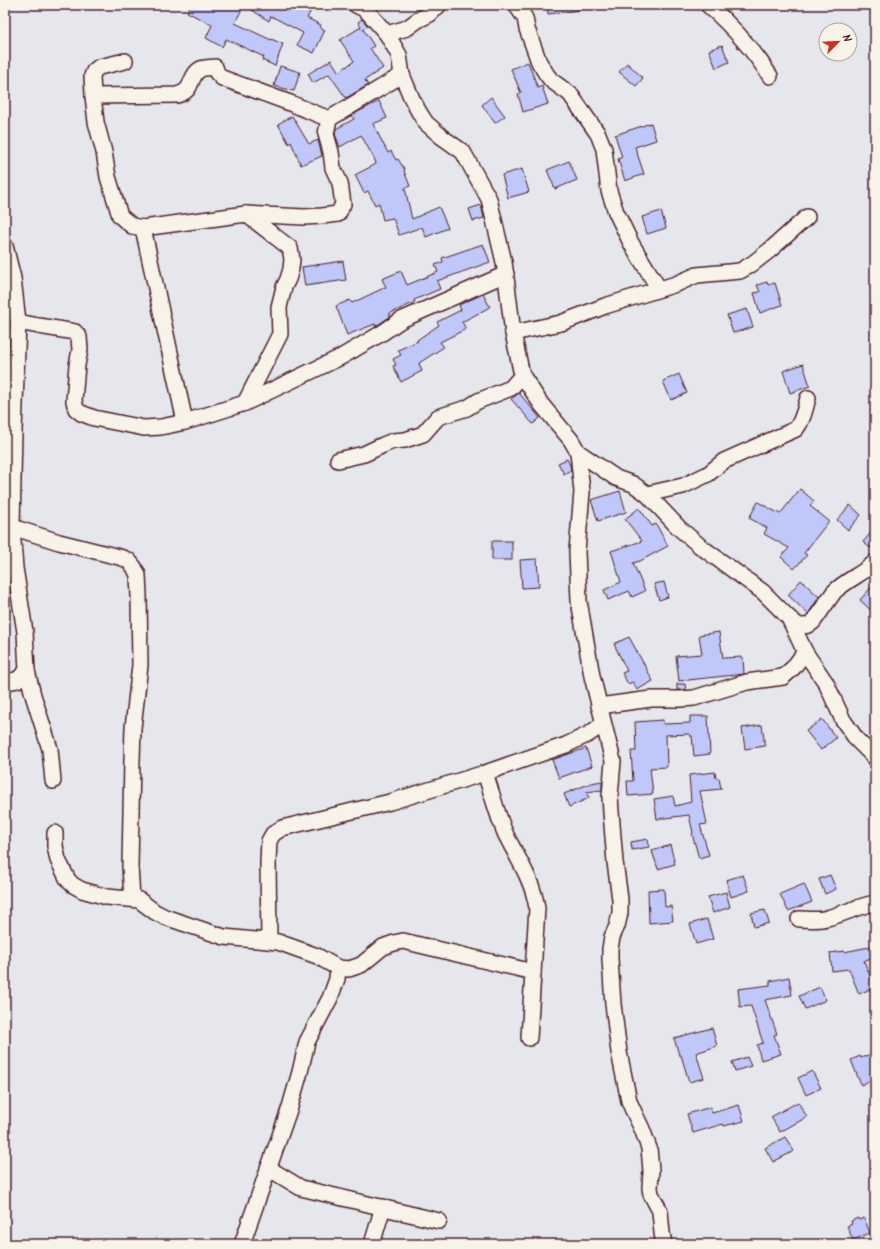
<svg xmlns="http://www.w3.org/2000/svg" width="880" height="1249" font-family="Kalam,sans-serif">
<style>
.building{fill:#c0c7f9;stroke:#4a1f2b}
.lines{fill:none;stroke-linecap:round;stroke-linejoin:round}
.minor-casing{stroke:#4a1f2b;stroke-width:18}
.minor{stroke:#f7f3e8;stroke-width:15}
</style>
<rect width="100%" height="100%" fill="#e6e6ed"/>
<filter id="ink" filterUnits="userSpaceOnUse"><feTurbulence type="fractalNoise" baseFrequency=".025" numOctaves="2"/><feDisplacementMap in="SourceGraphic" scale="8" xChannelSelector="R" yChannelSelector="G"/><feConvolveMatrix kernelMatrix="1 2 1 2 8 2 1 2 1" color-interpolation-filters="sRGB"/></filter>
<g filter="url(#ink)">
<g class="building">
<polygon points="191,5 314,5 307,18 321,25 320,28 325,30 314,53 297,45 303,33 271,16 269,21 244,5 235,23 271,40 271,39 283,44 275,66 262,60 264,57 226,39 222,47 206,38 212,25 187,12"/>
<polygon points="547,5 580,5 580,10 548,14"/>
<polygon points="362,19 368,26 363,29 374,46 370,48 383,68 365,80 368,85 346,98 329,74 313,83 308,74 331,60 339,72 354,61 340,40 361,27 358,22"/>
<polygon points="722,45 729,62 716,68 709,50"/>
<polygon points="528,62 538,88 542,86 548,104 523,112 518,94 521,93 511,69"/>
<polygon points="627,63 643,78 636,86 619,72"/>
<polygon points="280,66 300,72 294,91 274,86"/>
<polygon points="491,97 505,116 495,123 482,105"/>
<polygon points="379,101 387,118 373,124 388,153 391,151 396,160 398,159 405,170 404,171 410,186 405,188 412,219 439,207 448,228 426,237 422,227 399,235 393,218 383,220 379,203 375,205 368,191 364,193 355,175 376,164 375,160 361,135 340,147 335,134 336,129 354,119 352,115"/>
<polygon points="292,116 309,144 318,140 322,156 301,165 291,142 289,144 278,124"/>
<polygon points="651,123 656,140 635,147 644,174 625,181 618,159 622,157 615,135"/>
<polygon points="569,161 577,180 555,189 547,170"/>
<polygon points="522,169 529,192 508,198 502,175"/>
<polygon points="481,205 484,218 473,221 469,209"/>
<polygon points="661,211 666,228 647,234 642,217"/>
<polygon points="483,244 490,262 437,281 440,289 414,300 415,302 389,314 391,316 379,324 375,326 375,324 347,335 336,306 350,300 352,303 386,287 382,279 401,271 407,285 438,272 435,265 443,262 442,258"/>
<polygon points="343,261 346,280 305,286 302,267"/>
<polygon points="767,282 768,285 775,283 782,305 760,313 754,293 760,292 757,285"/>
<polygon points="483,294 490,307 462,322 466,329 440,342 444,347 419,363 422,371 401,382 393,366 396,365 393,359 401,355 398,350 418,341 417,340 439,325 437,322 461,310 459,305"/>
<polygon points="747,309 753,327 733,333 727,315"/>
<polygon points="803,364 810,386 790,393 783,371"/>
<polygon points="679,374 687,393 671,400 663,381"/>
<polygon points="519,393 540,418 533,424 511,399"/>
<polygon points="567,459 570,465 571,470 564,474 558,463"/>
<polygon points="800,489 814,501 810,506 829,521 804,553 807,555 794,569 781,557 789,548 764,534 767,528 749,518 758,502 780,514"/>
<polygon points="620,491 626,512 598,521 591,500"/>
<polygon points="850,505 861,515 848,530 837,520"/>
<polygon points="639,508 652,526 656,524 668,546 640,561 633,563 645,591 632,597 629,591 608,600 604,590 621,582 611,551 642,541 625,519"/>
<polygon points="875,528 875,542 870,548 863,542"/>
<rect x="492" y="541" width="20" height="19"/>
<polygon points="537,559 539,587 522,588 520,560"/>
<polygon points="801,580 819,597 808,614 788,595"/>
<polygon points="664,582 668,597 659,600 654,584"/>
<polygon points="875,583 875,614 860,600"/>
<polygon points="719,632 723,658 743,657 744,674 679,681 676,656 702,654 699,635"/>
<polygon points="629,637 653,681 637,690 633,682 628,684 622,673 627,671 614,644"/>
<polygon points="677,684 685,684 686,690 677,690"/>
<polygon points="690,716 708,716 710,754 694,756 692,736 690,736 690,734 666,735 667,767 650,768 653,794 628,796 627,781 633,781 631,751 636,751 635,722 663,720 663,724 690,723"/>
<polygon points="822,719 836,738 821,750 806,731"/>
<polygon points="762,725 765,746 745,749 742,728"/>
<polygon points="586,748 592,766 559,778 552,760"/>
<polygon points="715,772 716,778 719,778 721,789 700,791 707,824 700,825 709,855 699,858 692,834 693,833 689,815 657,819 654,799 673,796 675,806 691,802 689,775"/>
<polygon points="602,781 602,790 586,792 589,798 569,807 564,794 591,783"/>
<polygon points="648,839 649,847 632,850 631,842"/>
<polygon points="670,845 675,864 658,869 652,851"/>
<polygon points="743,875 749,891 731,897 726,880"/>
<polygon points="830,875 836,889 825,894 819,879"/>
<polygon points="804,884 812,902 788,911 780,894"/>
<polygon points="664,889 665,907 671,906 673,921 649,923 648,890"/>
<polygon points="726,892 730,907 713,913 708,897"/>
<polygon points="765,910 769,923 754,927 751,913"/>
<polygon points="707,919 713,939 696,944 690,924"/>
<polygon points="875,944 875,956 864,961 875,987 859,994 849,969 832,971 830,953 844,951 844,952 869,947"/>
<polygon points="789,977 792,995 765,1000 777,1034 774,1035 781,1054 761,1060 757,1045 763,1043 751,1006 740,1007 738,989 770,985 770,981"/>
<polygon points="820,987 826,1000 805,1009 799,996"/>
<polygon points="712,1028 717,1046 696,1053 704,1078 689,1082 681,1055 679,1055 674,1038"/>
<polygon points="875,1052 875,1096 869,1081 861,1085 851,1060 860,1056 861,1058"/>
<polygon points="747,1057 751,1066 735,1071 732,1062"/>
<polygon points="812,1071 821,1088 806,1095 798,1078"/>
<polygon points="798,1102 807,1117 780,1132 771,1117"/>
<polygon points="739,1105 744,1121 724,1126 723,1124 693,1133 687,1114 711,1107 712,1113"/>
<polygon points="785,1137 794,1151 773,1162 765,1148"/>
<polygon points="858,1218 859,1220 864,1218 870,1233 853,1240 847,1226 852,1224 851,1221"/>
</g>
<g class="lines">
<g class="minor-casing">
<g id="minor">
<polyline points="356,5 366,10 387,34 399,55 402,75 412,99 419,112 426,123 442,137 463,152 489,199 504,262 513,333 522,375 541,404 571,440 578,452 616,478 633,484 647,494 679,528 700,546 763,592 789,618 805,652 826,683 843,720 857,740 875,758"/>
<polyline points="516,5 525,18 527,29 534,48 539,62 547,75 552,81 570,94 598,134 604,149 609,191 616,212 631,243 659,289"/>
<path d="M708,5C732,26 753,49 770,76"/>
<polyline points="387,34 407,28 418,20 430,14 439,5"/>
<polyline points="125,61 108,65 99,67 94,71 92,76 93,96 96,122 104,152 108,177 120,216 132,226 143,228 246,214 304,217 322,216 338,214 343,204 340,183 333,168 331,152 326,134 329,119"/>
<path d="M93,96L177,95C195,90 188,78 199,70C203,67 210,68 215,67L217,73L222,78L290,103L329,119"/>
<polyline points="329,119 402,75"/>
<polyline points="143,228 185,422"/>
<polyline points="5,246 13,278 18,322 14,431 12,527 15,568 25,632 27,671 33,695 50,749 53,781"/>
<polyline points="18,322 39,326 75,332 79,337 80,350 77,365 74,401 76,409 81,413 94,418 144,428 161,427 185,422 245,403 341,357 382,333 401,320 506,274"/>
<polyline points="513,333 561,323 605,306 676,284 697,275 740,271 752,264 770,250 807,217"/>
<polyline points="245,403 280,334 279,307 284,287 288,279 291,269 292,259 290,248 246,214"/>
<polyline points="578,452 582,492 577,551 579,601 592,676 613,761 610,796 611,812 615,862 620,899 620,913 617,926 612,937 610,949 610,959 613,1004 619,1052 629,1101 632,1108 642,1129 649,1148 651,1171 650,1188 651,1194 660,1211 662,1233 664,1244"/>
<polyline points="338,460 364,454 383,445 393,441 405,440 423,434 438,417 467,408 478,401 511,388 522,375"/>
<path d="M647,494L683,486L708,474L724,461L796,429C803,420 805,409 808,398"/>
<polyline points="12,527 59,542 123,558 129,561 134,567 138,575 139,596 140,665 133,728 132,760 130,866 132,898"/>
<path d="M789,618L799,626C805,626 809,626 813,622L834,592C846,580 863,574 875,562"/>
<polyline points="5,682 17,680 27,671"/>
<polyline points="599,706 651,699 681,699 694,698 747,682 783,677 793,668 805,652"/>
<path d="M485,773C492,793 497,815 506,835C518,859 533,881 537,908L529,1038"/>
<polyline points="55,833 55,846 58,860 68,880 73,885 82,890 107,897 139,900 155,912 165,917 224,937 278,942 317,956 338,968 349,969 361,965 383,947 394,943 403,941 533,972"/>
<path d="M799,919C808,919 818,921 827,918C844,914 858,906 875,903"/>
<polyline points="269,941 268,862 269,841 273,834 282,828 390,802 485,773 566,745 589,734 603,724"/>
<polyline points="268,1168 301,1188 439,1221"/>
<polyline points="242,1244 290,1107 300,1072 307,1042 330,998 337,979 338,968"/>
<polyline points="372,1244 383,1207"/>
</g>
</g>
<use href="#minor" class="minor"/>
</g>
</g>
<rect width="880" height="1249" fill="none" stroke="#f7f3e8" stroke-width="20"/>
<rect x="10" y="10" width="860" height="1229" fill="none" stroke="#4a1f2b" stroke-width="1.5" filter="url(#ink)"/>
<g transform="translate(838 42) rotate(66)"><circle r="19" fill="#f7f3e8" stroke="#b29e9c"/>
<path d="M0-3L7 15L0 10L-7 15Z" fill="#c8321e"/>
<text y="-6" font-size="11" font-weight="bold" text-anchor="middle" fill="#4a1f2b">N</text>
</g>
</svg>
